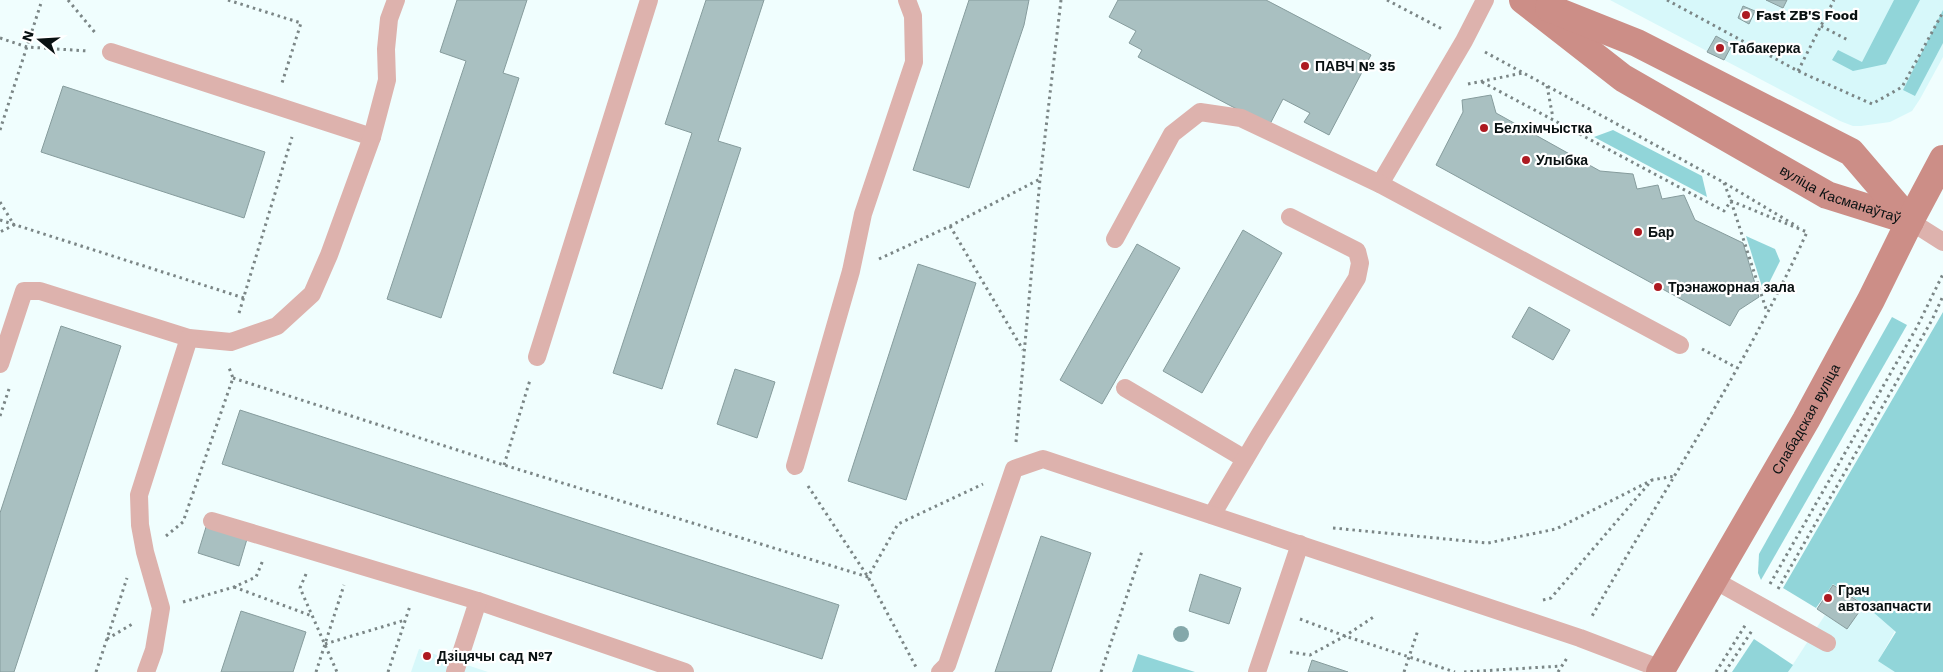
<svg xmlns="http://www.w3.org/2000/svg" width="1943" height="672" font-family="'Work Sans',sans-serif">
<style>
.built{fill:#d7f8fa}
.green{fill:#91d5d9}
.building{fill:#a9c0c1;stroke:#869c9d}
.lines{fill:none;stroke-linecap:round;stroke-linejoin:round}
.path{stroke:#7b8686;stroke-width:3;stroke-dasharray:2.5 4;stroke-linecap:butt}
.lane{stroke:#ddb2ad;stroke-width:18}
.secondary{stroke:#cc8e87;stroke-width:28}
.tree{fill:#84a8aa}
.poi-dot{fill:#ad1a21;stroke:#fff;stroke-width:2}
.labels{text-anchor:middle;dominant-baseline:central;stroke-width:4.5;stroke-linejoin:round;paint-order:stroke}
.poi-label{font-size:14px;font-weight:bold;fill:#091112;stroke:#fff;text-anchor:start}
.street-label{font-size:14px;fill:#091112;stroke:#fff}
</style>
<rect width="100%" height="100%" fill="#f0fefe"/>
<g class="built">
<polygon points="1610,0 1943,0 1943,57 1920,99 1912,111 1890,122 1861,126 1853,126 1840,121"/>
<polygon points="1865,605 1896,629 1880,658 1899,672 1788,672 1825,615 1847,629"/>
<polygon points="419,649 488,672 411,672"/>
</g>
<g class="green">
<polygon points="1894,0 1920,0 1886,64 1853,71 1832,60 1838,50 1862,62"/>
<polygon points="1943,10 1943,43 1915,96 1903,90"/>
<polygon points="1613,130 1702,176 1707,197 1594,137"/>
<polygon points="1746,236 1775,249 1780,261 1764,293"/>
<polygon points="1943,312 1943,672 1895,672 1878,661 1896,632 1865,605 1833,584 1816,608 1783,588"/>
<polygon points="1892,317 1907,325 1761,580 1758,573 1759,554"/>
<polygon points="1754,639 1793,665 1788,672 1732,672"/>
<polygon points="1138,654 1195,672 1132,672"/>
</g>
<g class="building">
<polygon points="457,0 527,0 503,73 519,78 441,318 387,299 466,61 440,52"/>
<polygon points="706,0 764,0 718,141 741,148 662,389 613,373 692,133 665,124"/>
<polygon points="969,0 1029,0 1024,25 969,188 913,170"/>
<polygon points="1118,0 1266,0 1371,55 1329,135 1304,122 1310,113 1283,99 1269,126 1138,57 1142,50 1129,43 1136,31 1109,17"/>
<polygon points="1766,0 1787,0 1783,8"/>
<polygon points="1743,6 1755,11 1749,24 1738,18"/>
<polygon points="1716,36 1732,45 1724,60 1707,52"/>
<polygon points="63,86 265,152 244,218 41,152"/>
<polygon points="1491,95 1496,113 1600,171 1633,174 1637,189 1658,185 1662,199 1684,195 1695,220 1743,243 1759,297 1739,310 1730,326 1436,165 1463,112 1462,100"/>
<polygon points="1243,230 1282,253 1202,393 1163,371"/>
<polygon points="1137,244 1180,268 1102,404 1060,380"/>
<polygon points="918,264 976,283 906,500 848,481"/>
<polygon points="1529,307 1570,330 1553,360 1512,337"/>
<polygon points="61,326 121,346 14,672 0,672 0,513"/>
<polygon points="735,369 775,382 757,438 717,424"/>
<polygon points="240,410 839,605 822,659 222,464"/>
<polygon points="206,527 247,539 239,566 198,553"/>
<polygon points="1041,536 1091,553 1051,672 995,672"/>
<polygon points="1200,574 1241,588 1229,624 1189,611"/>
<polygon points="1833,585 1864,605 1847,629 1817,609"/>
<polygon points="241,611 306,632 293,672 221,672"/>
<polygon points="1312,660 1348,672 1308,672"/>
</g>
<g class="lines">
<g class="path">
<polyline points="68,0 97,35"/>
<polyline points="228,0 301,23 282,83"/>
<polyline points="1387,0 1444,30"/>
<polyline points="1667,0 1798,71 1872,104 1902,87 1943,12"/>
<polyline points="1821,26 1848,40"/>
<polyline points="0,38 27,47 88,51"/>
<polyline points="1485,52 1723,182 1798,227"/>
<polyline points="1798,71 1834,0"/>
<path d="M1482,82L1724,211L1731,201L1807,232C1746,367 1663,490 1591,618"/>
<polyline points="1468,84 1523,73"/>
<polyline points="1547,86 1553,118"/>
<polyline points="0,130 42,0"/>
<polyline points="1724,183 1731,201 1767,312"/>
<polyline points="0,202 14,225 0,232"/>
<polyline points="0,220 244,298"/>
<polyline points="950,226 1023,350"/>
<polyline points="879,259 950,226 1040,179"/>
<polyline points="239,313 292,137"/>
<polyline points="1702,349 1737,368"/>
<polyline points="233,378 504,465 868,577 898,524 983,484"/>
<polyline points="0,416 10,386"/>
<polyline points="1016,442 1040,179 1061,0"/>
<polyline points="504,465 530,380"/>
<polyline points="808,486 868,577 916,667"/>
<polyline points="1333,528 1488,543 1556,529 1652,480"/>
<polyline points="166,536 183,522 233,378 228,365"/>
<polyline points="306,574 300,588 337,672"/>
<polyline points="1770,584 1917,327 1943,274"/>
<polyline points="234,587 312,616"/>
<polyline points="1778,589 1932,320 1943,296"/>
<polyline points="1543,600 1551,598 1652,480 1675,476"/>
<polyline points="183,602 234,587 256,577 263,560"/>
<polyline points="1300,619 1345,636 1455,672"/>
<polyline points="107,639 134,623"/>
<polyline points="325,644 405,620"/>
<polyline points="1290,652 1310,655 1345,636 1375,616"/>
<polyline points="96,672 127,578"/>
<polyline points="316,672 344,585"/>
<polyline points="388,672 410,606"/>
<polyline points="1101,672 1142,551"/>
<polyline points="1404,672 1418,630"/>
<polyline points="1464,672 1561,666"/>
<polyline points="1558,672 1567,658"/>
<polyline points="1716,672 1746,624"/>
<polyline points="1725,672 1753,629"/>
</g>
<g class="lane">
<polyline points="111,52 372,137"/>
<polyline points="1380,184 1464,41 1485,0"/>
<polyline points="1910,221 1943,242"/>
<polyline points="1115,239 1172,134 1200,112 1241,118 1380,184 1680,345"/>
<polyline points="537,357 649,0"/>
<polyline points="0,364 24,291 40,291 189,338 231,342 277,326 312,294 329,255 372,137 387,80 386,49 389,19 396,0"/>
<polyline points="1125,388 1245,459"/>
<polyline points="795,466 851,271 863,214 914,62 913,16 907,0"/>
<polyline points="1212,515 1260,434 1357,278 1360,263 1357,251 1290,217"/>
<polyline points="212,521 478,601 685,672"/>
<polyline points="1714,580 1827,643"/>
<polyline points="146,672 154,650 161,608 145,552 140,525 139,495 189,338"/>
<polyline points="455,672 478,601"/>
<polyline points="940,672 947,665 1014,469 1043,459 1580,638 1661,669"/>
<polyline points="1257,672 1300,544"/>
</g>
<g class="secondary">
<path id="s1" d="M1523,0L1623,78L1827,195L1910,221"/>
<polyline points="1549,8 1637,43 1851,152 1910,221"/>
<path id="s2" d="M1660,672L1806,420L1871,300L1910,221L1943,159"/>
</g>
</g>
<circle class="tree" cx="1181" cy="634" r="8"/>
<g class="poi-dot">
<circle cx="1746" cy="15" r="5"/>
<circle cx="1720" cy="48" r="5"/>
<circle cx="1305" cy="66" r="5"/>
<circle cx="1484" cy="128" r="5"/>
<circle cx="1526" cy="160" r="5"/>
<circle cx="1638" cy="232" r="5"/>
<circle cx="1658" cy="287" r="5"/>
<circle cx="1828" cy="598" r="5"/>
<circle cx="427" cy="656" r="5"/>
</g>
<g class="labels">
<g class="poi-label">
<text x="1756" y="15">Fast ZB'S Food</text>
<text x="1730" y="48">Табакерка</text>
<text x="1315" y="66">ПАВЧ № 35</text>
<text x="1494" y="128">Белхімчыстка</text>
<text x="1536" y="160">Улыбка</text>
<text x="1648" y="232">Бар</text>
<text x="1668" y="287">Трэнажорная зала</text>
<text x="1838" y="590">Грач<tspan x="1838" dy="16">автозапчасти</tspan></text>
<text x="437" y="656">Дзіцячы сад №7</text>
</g>
<g class="street-label">
<text stroke="none"><textPath href="#s1" startOffset="374">вуліца Касманаўтаў</textPath></text>
<text stroke="none"><textPath href="#s2" startOffset="292">Слабадская вуліца</textPath></text>
</g>
</g>
<g transform="translate(40 40) rotate(288)" stroke="#ffffff" stroke-width="4" paint-order="stroke">
<path d="M0-4L9 19L0 12L-9 19Z" fill="#091112"/>
<text y="-8" font-size="14" font-weight="bold" text-anchor="middle" fill="#091112">N</text>
</g>
</svg>
